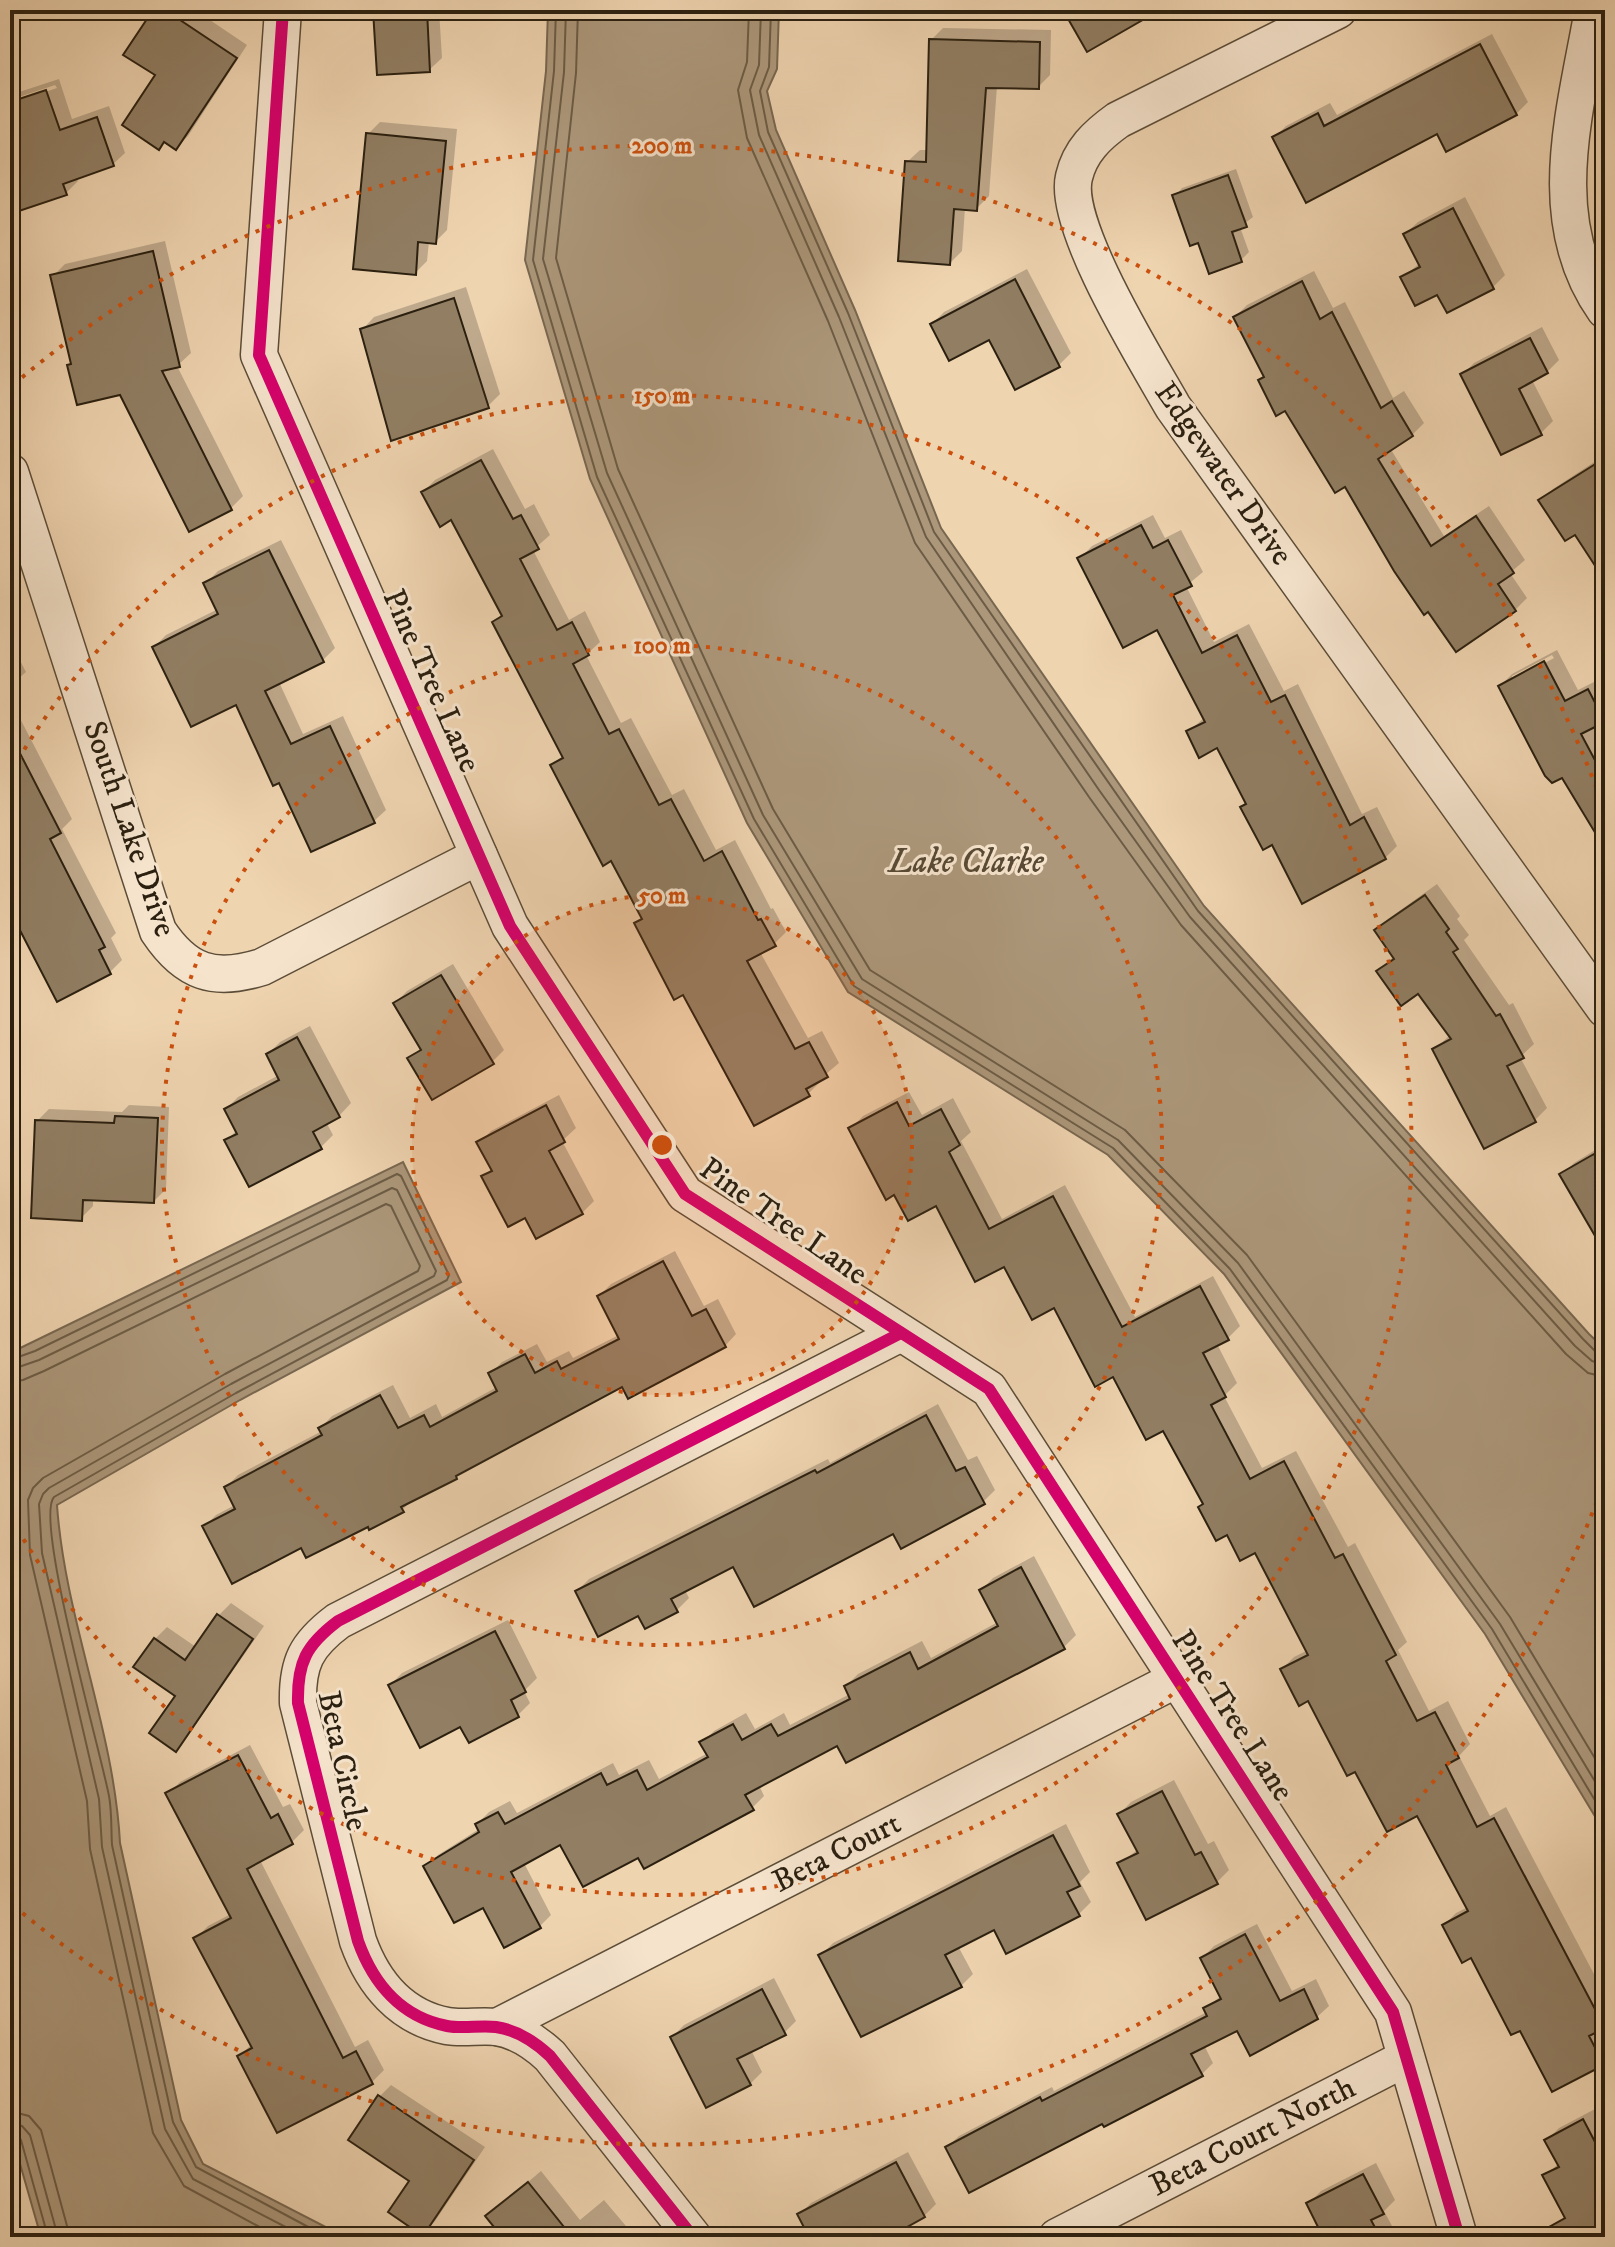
<svg xmlns="http://www.w3.org/2000/svg" width="1615" height="2247" font-family="'IM FELL DW Pica',serif">
<style>
.water{fill:#ac977a;stroke:#786750;stroke-width:2}
.shadow{fill:#0003;fill-rule:evenodd}
.lines{fill:none;stroke-linecap:round;stroke-linejoin:round}
.shore{stroke:#6c5c45;stroke-width:2}
.building{fill:#917e63;stroke:#2b2010;stroke-width:2}
.street-casing{stroke:#5c4d38;stroke-width:39}
.street{stroke:#f5e3cc;stroke-width:36}
.cycleway-casing{stroke:#f5e3cc;stroke-width:17}
.cycleway{stroke:#d6006c;stroke-width:12}
.ring{fill:none;stroke:#cc500d;stroke-width:4;stroke-dasharray:4 8}
.labels{text-anchor:middle;dominant-baseline:central;stroke-width:6;stroke-linejoin:round;paint-order:stroke}
.street-label{font-size:32px;fill:#2b2010;stroke:#f5e3cc}
.water-label{font-size:34px;font-style:italic;fill:#584a35;stroke:#f5e3cc}
.centre{fill:#cc500d;stroke:#f5e3cc;stroke-width:4}
.ring-label{font-size:24px;text-anchor:middle;font-weight:bold;fill:#cc500d;stroke:#f5e3cc;stroke-width:6;stroke-linejoin:round;paint-order:stroke}
</style>
<rect width="100%" height="100%" fill="#efd4b0"/>
<filter id="stains"><feTurbulence type="fractalNoise" baseFrequency=".0025" numOctaves="4"/><feColorMatrix values="0 0 0 0 .2 0 0 0 0 .09 0 0 0 0 .02 0 0 0 .5 -.17"/></filter>
<radialGradient id="worn" r=".72"><stop offset=".6" stop-color="#630" stop-opacity="0"/><stop offset="1" stop-color="#630" stop-opacity=".3"/></radialGradient>
<g class="water">
<polygon points="548,10 779,10 777,69 767,91 776,130 855,310 941,528 1204,906 1589,1334 1605,1349 1605,1833 1485,1634 1224,1274 1108,1155 848,992 747,823 590,479 525,260 546,71"/>
<path d="M403,1162L461,1282L240,1400L57,1505C65,1620 114,1728 120,1843L181,2120L203,2164L345,2237H41L10,2129V1353Z"/>
</g>
<g class="shadow">
<polygon points="10,10 44,10 10,23"/>
<polygon points="155,10 195,10 247,45 188,136 176,148 166,141 159,148"/>
<polygon points="375,10 439,10 442,58 429,70"/>
<polygon points="943,28 1051,30 1050,75 1038,87 997,86 989,196 976,209 965,208 962,251 950,263 907,162 920,150 929,150 931,40"/>
<polygon points="1492,34 1528,102 1516,114 1274,138 1286,126 1330,103 1337,115"/>
<polygon points="59,79 72,119 109,106 125,153 112,165 76,177 78,181 66,193 10,177 10,104 57,88 55,85 10,100 10,95"/>
<polygon points="380,122 457,129 447,230 435,242 429,241 427,261 415,273 368,134"/>
<polygon points="1236,169 1253,217 1240,227 1249,252 1241,260 1199,240 1175,196 1182,188"/>
<polygon points="1465,197 1505,275 1493,287 1438,292 1402,278 1420,263 1405,234 1418,222"/>
<polygon points="165,241 191,353 177,366 243,496 231,508 121,392 69,366 72,363 53,276 65,264"/>
<polygon points="1027,269 1071,353 1059,365 1016,388 990,337 932,324 944,312"/>
<polygon points="1314,271 1333,308 1345,302 1393,398 1404,391 1424,423 1412,435 1390,448 1444,536 1489,506 1525,560 1510,573 1527,598 1515,610 1346,484 1266,376 1235,317 1247,305"/>
<polygon points="466,287 500,394 488,406 362,330 374,317"/>
<polygon points="1542,327 1559,360 1547,372 1532,380 1553,421 1541,433 1462,375 1474,363"/>
<polygon points="493,449 525,509 534,504 550,535 533,550 569,620 585,611 600,642 586,655 621,723 631,718 672,795 684,789 716,850 735,840 771,909 773,908 786,932 774,944 760,952 808,1038 822,1031 839,1063 819,1080 820,1082 808,1094 684,992 636,924 643,917 612,859 552,766 564,754 494,622 503,613 452,518 423,492 435,480"/>
<polygon points="1605,455 1605,574 1576,532 1541,501 1553,489"/>
<polygon points="1153,515 1165,538 1181,530 1203,572 1186,586 1214,642 1249,624 1284,691 1298,684 1362,814 1377,807 1397,846 1385,858 1273,842 1243,807 1248,802 1218,746 1188,732 1205,717 1158,628 1080,558 1092,546"/>
<polygon points="281,540 335,648 323,660 279,682 303,734 343,716 386,810 373,822 280,780 237,703 154,647 166,635 218,609 206,583 218,571"/>
<polygon points="10,641 26,672 10,686"/>
<path d="M1557,650L1578,690L1600,679L1605,688V720L1594,726L1605,745V845L1563,775L1500,686L1512,674ZM1552,655L1554,658L1512,681V676Z"/>
<polygon points="10,699 72,819 62,829 116,933 111,938 122,960 110,972 58,999 10,907"/>
<polygon points="1437,884 1460,916 1457,919 1469,935 1464,940 1509,1005 1513,1003 1534,1044 1520,1057 1547,1108 1535,1120 1485,1146 1435,1049 1450,1035 1419,992 1379,971 1394,956 1376,931 1388,919"/>
<polygon points="453,964 504,1050 492,1062 410,1059 422,1047 395,1003 407,991"/>
<polygon points="310,1026 351,1103 339,1116 326,1122 333,1135 321,1147 226,1141 237,1130 226,1109 238,1097 279,1075 268,1054 280,1042"/>
<polygon points="909,1092 922,1115 953,1098 971,1132 961,1141 1002,1219 1065,1185 1135,1317 1213,1276 1240,1326 1228,1338 1217,1344 1237,1383 1224,1396 1262,1468 1296,1451 1348,1547 1355,1543 1407,1642 1398,1650 1429,1711 1448,1701 1470,1744 1459,1756 1490,1816 1506,1807 1605,1995 1605,2025 1603,2027 1605,2032 1605,2061 1603,2063 1521,2028 1472,1955 1444,1925 1456,1913 1468,1907 1418,1814 1356,1769 1309,1699 1282,1669 1294,1657 1308,1650 1256,1550 1228,1533 1204,1503 1164,1428 1055,1305 937,1203 895,1192 851,1128 863,1116"/>
<polygon points="559,1095 576,1128 562,1141 594,1201 582,1213 526,1216 484,1177 492,1168 479,1143 491,1131"/>
<polygon points="129,1105 169,1107 166,1189 154,1201 93,1199 93,1206 81,1218 37,1121 49,1109 122,1112"/>
<polygon points="1605,1144 1605,1247 1562,1175 1574,1163"/>
<polygon points="675,1251 704,1306 718,1299 736,1334 725,1346 623,1385 462,1470 456,1477 415,1498 402,1510 368,1524 302,1545 205,1526 216,1515 235,1505 226,1487 238,1475 322,1431 320,1428 332,1416 393,1385 410,1418 436,1404 442,1417 497,1387 490,1374 502,1362 537,1344 547,1362 569,1351 573,1358 619,1335 599,1296 611,1284"/>
<polygon points="938,1404 968,1460 977,1456 995,1490 983,1502 894,1531 734,1565 685,1590 689,1598 677,1610 646,1626 639,1613 577,1591 589,1579 828,1459 830,1463"/>
<polygon points="1034,1556 1076,1635 1064,1647 838,1743 759,1785 764,1796 752,1808 639,1856 561,1842 524,1863 551,1915 539,1927 484,1905 426,1867 438,1855 479,1829 477,1824 489,1812 510,1801 517,1813 613,1763 619,1775 649,1760 659,1779 708,1753 702,1743 714,1731 746,1713 755,1729 784,1713 790,1725 850,1694 846,1686 858,1674 922,1641 931,1658 998,1622 981,1590 993,1578"/>
<polygon points="231,1603 264,1626 187,1737 175,1749 178,1696 155,1639 167,1627 196,1647 219,1615"/>
<polygon points="508,1620 537,1678 524,1691 530,1703 518,1715 469,1740 461,1725 390,1685 402,1673"/>
<polygon points="250,1745 283,1807 290,1804 304,1830 292,1842 260,1860 355,2047 368,2040 384,2070 372,2082 239,2056 252,2044 196,1938 208,1926 231,1914 168,1794 180,1782"/>
<polygon points="1174,1780 1208,1844 1214,1841 1229,1870 1217,1882 1120,1864 1138,1849 1119,1814 1131,1802"/>
<polygon points="1066,1824 1090,1872 1080,1882 1091,1902 1079,1914 995,1927 958,1946 973,1974 961,1986 821,1955 833,1943"/>
<polygon points="1257,1924 1292,1991 1316,1979 1329,2006 1317,2017 1251,2053 1238,2028 1204,2045 1213,2063 1202,2074 1103,2121 947,2147 959,2136 1052,2087 1054,2091 1207,2012 1205,2009 1222,1995 1202,1958 1214,1946"/>
<polygon points="774,1978 796,2021 784,2033 751,2050 762,2072 750,2084 672,2037 684,2025"/>
<polygon points="391,2085 485,2147 435,2221 423,2233 412,2180 379,2097"/>
<polygon points="1595,2109 1605,2127 1605,2237 1571,2237 1566,2217 1545,2176 1559,2163 1547,2140 1559,2128"/>
<polygon points="908,2152 936,2204 924,2216 885,2237 811,2237 799,2215 811,2203"/>
<polygon points="1376,2163 1395,2200 1384,2211 1398,2237 1308,2237 1322,2230 1309,2203 1321,2191"/>
<polygon points="541,2171 580,2220 604,2200 626,2226 615,2237 504,2237 488,2216"/>
</g>
<g class="lines">
<g class="shore">
<polyline points="556,10 554,71 533,260 597,477 754,819 854,986 1113,1148 1230,1269 1492,1629 1605,1817"/>
<polyline points="566,10 564,72 543,259 607,473 763,815 862,979 1118,1140 1238,1263 1500,1624 1605,1798"/>
<polyline points="578,10 576,73 556,258 618,469 773,809 870,970 1125,1130 1247,1255 1510,1617 1605,1775"/>
<polyline points="749,10 747,62 738,90 747,138 828,321 915,543 1089,797 1181,925 1566,1354 1588,1373 1605,1377"/>
<polyline points="761,10 759,65 750,90 759,135 839,317 926,537 1099,790 1190,917 1575,1346 1592,1361 1605,1365"/>
<polyline points="771,10 769,67 760,91 768,132 848,313 934,532 1198,911 1583,1339 1597,1353 1605,1355"/>
<path d="M10,1360L35,1351L397,1174L401,1176L449,1275L447,1280L236,1393L54,1497C34,1519 101,1753 109,1796C112,1812 111,1829 112,1845L173,2122L196,2167L327,2237"/>
<polyline points="10,1370 39,1360 392,1188 397,1190 436,1271 434,1276 231,1384 49,1488 43,1494 39,1504 42,1553 99,1799 102,1847 165,2129 193,2179 305,2237"/>
<polyline points="10,1382 23,1380 44,1371 386,1204 391,1206 420,1266 418,1271 225,1374 43,1478 33,1488 28,1500 30,1555 87,1801 90,1849 153,2133 184,2186 278,2237"/>
<polyline points="10,2111 29,2116 41,2130 70,2237"/>
<polyline points="10,2123 22,2126 30,2135 58,2237"/>
<polyline points="10,2133 17,2134 21,2140 48,2237"/>
</g>
</g>
<g class="building">
<polygon points="153,10 165,10 237,58 176,150 164,142 159,150 122,125 155,75 123,55"/>
<polygon points="373,10 427,10 430,72 377,75"/>
<polygon points="1063,10 1160,10 1087,52"/>
<polygon points="929,39 1040,42 1039,89 986,88 977,211 954,209 950,265 898,261 905,161 926,162"/>
<polygon points="1480,44 1517,115 1446,152 1437,134 1306,203 1272,137 1318,113 1324,126"/>
<polygon points="46,90 60,130 97,117 114,166 63,184 67,195 19,211 10,183 10,102"/>
<polygon points="366,133 446,141 436,244 418,242 416,275 353,269"/>
<polygon points="1228,175 1247,227 1232,232 1242,262 1209,274 1198,243 1190,246 1172,195"/>
<polygon points="1453,208 1494,289 1447,313 1437,295 1415,306 1400,277 1420,267 1403,234"/>
<polygon points="153,251 180,367 162,371 232,510 189,532 120,395 77,405 67,365 71,364 50,275"/>
<polygon points="1015,279 1060,367 1015,390 989,340 949,361 930,324"/>
<polygon points="1302,281 1320,319 1332,312 1381,408 1392,401 1413,436 1378,459 1431,546 1476,516 1514,573 1498,584 1516,611 1456,652 1428,612 1424,615 1394,571 1345,487 1335,493 1285,411 1276,416 1258,380 1264,377 1233,317"/>
<polygon points="454,298 489,408 391,441 360,329"/>
<polygon points="1530,338 1548,373 1519,389 1542,435 1501,455 1460,374"/>
<polygon points="1605,458 1605,581 1575,535 1565,541 1538,500"/>
<polygon points="481,460 513,519 521,515 539,549 520,559 557,630 572,622 589,655 573,664 609,734 619,729 659,805 671,799 704,861 722,851 758,920 761,919 776,946 747,961 795,1049 809,1042 828,1077 806,1089 810,1096 754,1126 683,995 674,1000 634,923 642,919 611,861 603,866 550,765 563,758 492,622 502,616 451,520 440,527 421,492"/>
<polygon points="1141,525 1153,548 1168,540 1192,586 1173,595 1202,653 1237,635 1271,702 1285,695 1350,825 1364,817 1386,859 1302,904 1272,845 1263,850 1240,807 1246,804 1217,748 1199,758 1186,731 1205,722 1157,630 1123,648 1077,558"/>
<polygon points="269,550 324,662 265,691 291,744 330,726 375,823 311,852 279,783 273,786 236,705 191,727 152,647 218,614 203,583"/>
<polygon points="1544,661 1565,701 1588,689 1605,722 1581,734 1605,779 1605,849 1562,778 1552,783 1545,776 1498,686"/>
<polygon points="10,734 61,833 50,839 105,947 99,950 111,974 57,1002 10,911"/>
<polygon points="1425,895 1449,929 1446,932 1458,949 1453,952 1496,1016 1500,1014 1524,1058 1507,1066 1536,1122 1484,1149 1432,1049 1451,1039 1418,994 1401,1006 1376,971 1394,959 1374,930"/>
<polygon points="441,975 494,1064 432,1100 407,1058 421,1050 393,1003"/>
<polygon points="297,1037 340,1117 313,1132 322,1149 249,1187 224,1140 237,1134 224,1109 279,1080 266,1054"/>
<polygon points="897,1102 909,1126 941,1109 960,1145 949,1152 989,1229 1053,1196 1122,1327 1200,1286 1229,1340 1203,1353 1226,1397 1211,1405 1250,1479 1284,1461 1335,1558 1343,1554 1396,1655 1386,1661 1417,1721 1435,1712 1459,1758 1446,1765 1477,1827 1494,1818 1605,2028 1589,2036 1604,2065 1552,2092 1520,2031 1511,2035 1471,1958 1462,1963 1442,1925 1468,1911 1417,1816 1387,1832 1355,1772 1347,1776 1308,1701 1299,1706 1280,1669 1308,1655 1255,1553 1240,1561 1227,1535 1216,1541 1198,1507 1203,1504 1163,1431 1146,1440 1113,1377 1095,1387 1054,1308 1032,1320 1004,1267 975,1282 936,1206 908,1221 894,1195 886,1200 848,1128"/>
<polygon points="546,1105 565,1142 549,1151 583,1214 536,1239 525,1218 508,1227 481,1176 492,1171 476,1142"/>
<polygon points="115,1116 158,1118 154,1203 83,1200 82,1221 31,1218 35,1120 114,1123"/>
<polygon points="1594,1154 1605,1173 1605,1253 1559,1174"/>
<polygon points="663,1261 692,1316 706,1309 726,1347 628,1399 622,1387 456,1476 457,1479 401,1507 404,1512 369,1530 368,1527 306,1558 301,1548 232,1584 202,1526 235,1509 224,1487 322,1435 318,1428 380,1395 398,1428 424,1415 430,1427 497,1391 488,1373 525,1354 535,1373 557,1361 561,1369 619,1339 597,1296"/>
<polygon points="926,1415 956,1471 965,1467 985,1504 901,1549 893,1534 754,1607 733,1567 671,1599 678,1612 645,1629 638,1616 598,1637 575,1591 815,1470 817,1473"/>
<polygon points="1021,1567 1065,1649 846,1763 837,1746 745,1795 754,1810 644,1869 638,1858 583,1887 560,1845 511,1872 541,1928 504,1948 483,1908 454,1923 423,1866 479,1832 475,1824 498,1812 505,1824 601,1773 607,1785 637,1770 647,1790 708,1757 699,1742 733,1724 742,1740 771,1724 778,1736 850,1699 844,1686 910,1652 918,1669 998,1626 979,1590"/>
<polygon points="217,1614 253,1639 176,1752 149,1733 175,1696 133,1667 154,1638 185,1660"/>
<polygon points="495,1631 526,1692 511,1700 519,1717 469,1743 460,1727 420,1748 388,1685"/>
<polygon points="238,1755 271,1818 278,1814 293,1844 247,1869 343,2058 356,2051 373,2084 277,2133 237,2056 252,2048 193,1938 231,1918 165,1793"/>
<polygon points="1162,1791 1195,1855 1201,1852 1218,1884 1146,1920 1117,1863 1138,1853 1117,1814"/>
<polygon points="1053,1835 1080,1886 1067,1892 1080,1916 1006,1954 994,1930 945,1955 962,1987 861,2037 818,1955"/>
<polygon points="1245,1934 1280,2001 1304,1989 1318,2019 1250,2056 1237,2031 1191,2054 1203,2076 1104,2127 1102,2124 969,2193 945,2147 1040,2097 1042,2101 1207,2016 1203,2008 1221,1999 1200,1958"/>
<polygon points="762,1989 786,2035 737,2059 751,2085 706,2108 670,2037"/>
<polygon points="378,2095 474,2160 423,2236 388,2212 409,2181 348,2140"/>
<polygon points="1583,2119 1605,2161 1605,2226 1585,2237 1531,2237 1565,2218 1542,2175 1559,2167 1544,2140"/>
<polygon points="896,2162 925,2217 889,2237 809,2237 797,2214"/>
<polygon points="1363,2174 1384,2214 1371,2220 1380,2237 1323,2237 1306,2203"/>
<polygon points="528,2182 572,2237 502,2237 485,2216"/>
</g>
<g class="lines">
<g class="street-casing">
<g id="street">
<polyline points="283,10 259,355 510,926 685,1194 989,1389 1393,2012 1459,2237"/>
<path d="M1338,10L1118,120C1097,135 1080,151 1074,177C1062,225 1147,361 1173,407L1605,1009"/>
<path d="M1593,10C1576,109 1541,220 1605,310"/>
<path d="M10,472L158,931C186,973 214,982 262,967L479,856"/>
<polyline points="497,2027 1177,1679"/>
<path d="M693,2237L550,2056C535,2042 517,2030 496,2027C480,2025 463,2029 447,2026C401,2017 373,1983 358,1941L298,1703C297,1663 306,1645 338,1621L901,1333"/>
<polyline points="1057,2237 1406,2058"/>
</g>
</g>
<use href="#street" class="street"/>
<g class="cycleway-casing">
<g id="cycleway">
<polyline points="283,10 259,355 510,926 685,1194 989,1389 1393,2012 1459,2237"/>
<path d="M693,2237L550,2056C535,2042 517,2030 496,2027C480,2025 463,2029 447,2026C401,2017 373,1983 358,1941L298,1703C297,1663 306,1645 338,1621L901,1333"/>
</g>
</g>
<use href="#cycleway" class="cycleway"/>
</g>
<circle cx="662" cy="1145" r="250" fill="#cc500d" fill-opacity=".12"/>
<g class="ring">
<circle cx="662" cy="1145" r="250"/>
<circle cx="662" cy="1145" r="500"/>
<path d="M12 770A750 750 0 1 1 12 1520"/>
<path d="M1605 1479A1000 1000 0 0 1 13 1905M13 385A1000 1000 0 0 1 1605 811"/>
</g>
<g class="labels">
<g class="street-label">
<text transform="translate(1223 474) rotate(55)">Edgewater Drive</text>
<text transform="translate(431 681) rotate(66)">Pine Tree Lane</text>
<text transform="translate(129 829) rotate(71)">South Lake Drive</text>
<text transform="translate(783 1222) rotate(35)">Pine Tree Lane</text>
<text transform="translate(1232 1716) rotate(57)">Pine Tree Lane</text>
<text transform="translate(342 1761) rotate(78)">Beta Circle</text>
<text transform="translate(837 1853) rotate(-27)">Beta Court</text>
<text transform="translate(1253 2137) rotate(-27)">Beta Court North</text>
</g>
<g class="water-label">
<text x="966" y="862">Lake Clarke</text>
</g>
</g>
<circle cx="662" cy="1145" r="12" class="centre"/>
<g class="ring-label">
<text x="662" y="153">200 m</text>
<text x="662" y="403">150 m</text>
<text x="662" y="653">100 m</text>
<text x="662" y="903">50 m</text>
</g>
<rect width="1615" height="2247" fill="none" stroke="#efd4b0" stroke-width="40"/>
<rect x="12" y="12" width="1591" height="2223" fill="none" stroke="#2b2010" stroke-width="4"/>
<rect x="20" y="20" width="1575" height="2207" fill="none" stroke="#2b2010" stroke-width="2"/>
<rect width="100%" height="100%" filter="url(#stains)"/>
<rect width="100%" height="100%" fill="url(#worn)"/>
</svg>
